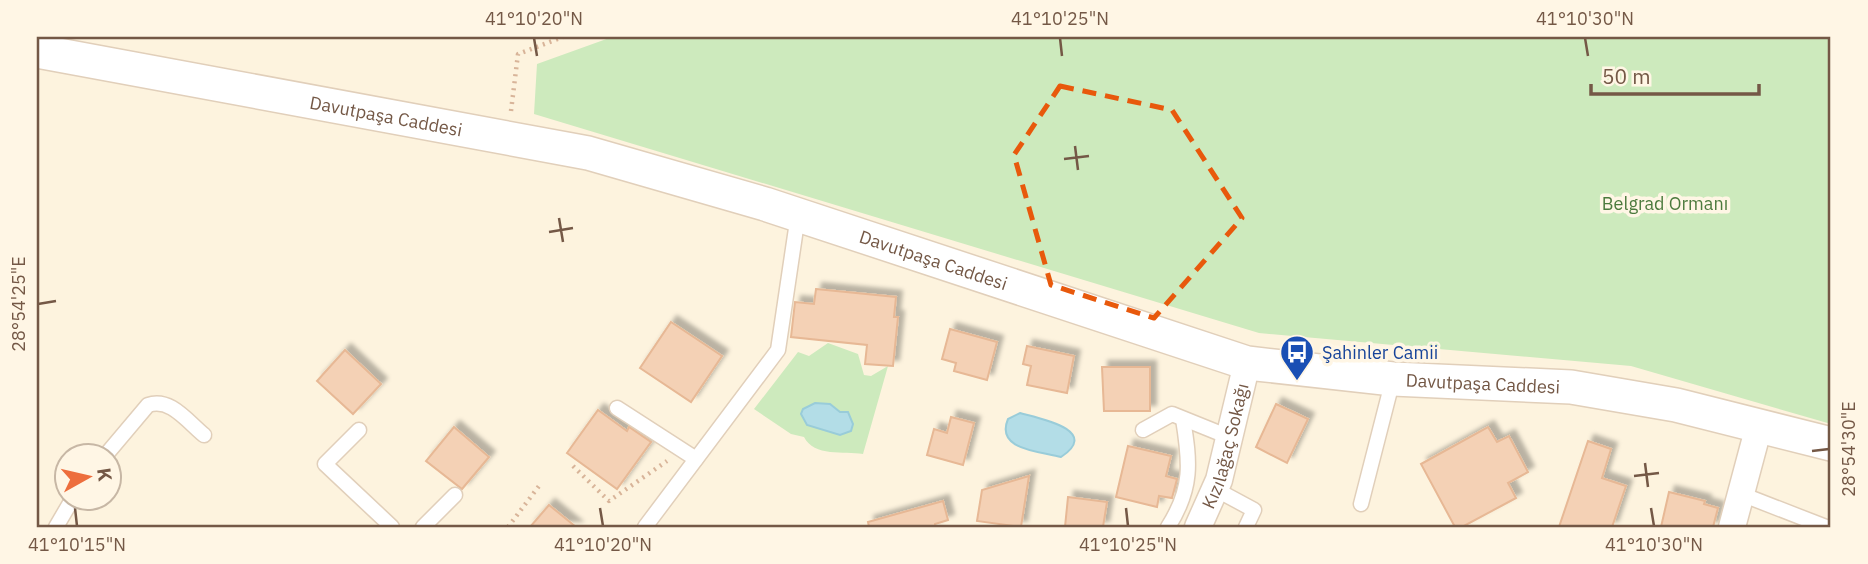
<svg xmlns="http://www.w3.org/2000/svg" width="1868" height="564" font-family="'IBM Plex Sans',sans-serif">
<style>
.green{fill:#cdeabd}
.water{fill:#b3dde7;stroke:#99ccd9;stroke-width:2}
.building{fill:#f4d1b5;stroke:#e7b895;stroke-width:2;filter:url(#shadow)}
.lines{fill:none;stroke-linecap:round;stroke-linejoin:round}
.service-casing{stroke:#e1cfba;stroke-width:17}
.minor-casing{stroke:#e1cfba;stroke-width:29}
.tertiary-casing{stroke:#e1cfba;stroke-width:36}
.path{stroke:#d8b499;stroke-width:4.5;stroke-dasharray:2 5;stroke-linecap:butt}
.service{stroke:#fff;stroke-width:14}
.minor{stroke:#fff;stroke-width:26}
.tertiary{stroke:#fff;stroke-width:33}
.marked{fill:none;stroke:#e8590c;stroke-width:5;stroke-dasharray:14 9;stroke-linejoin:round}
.ticks{fill:none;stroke:#745846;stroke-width:2.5}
.labels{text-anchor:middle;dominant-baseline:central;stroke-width:7;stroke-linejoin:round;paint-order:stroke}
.street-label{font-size:18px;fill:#745846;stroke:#fff6e5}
.park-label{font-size:18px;fill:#4c7a3d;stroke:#fff6e5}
.transit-label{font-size:18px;fill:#164399;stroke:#fff6e5;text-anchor:start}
.neatline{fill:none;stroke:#745846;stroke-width:2.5}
.ticks-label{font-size:18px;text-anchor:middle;fill:#745846}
</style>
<defs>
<filter id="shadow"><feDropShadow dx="6" dy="-6" stdDeviation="2" flood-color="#0004"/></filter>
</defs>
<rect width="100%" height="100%" fill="#fdf3de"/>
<g class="green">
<polygon points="612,37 1831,37 1831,424 1631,366 1259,333 534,114 537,64"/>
<path d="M828,343L858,354L864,375L871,376L888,366L863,454C844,451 814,457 804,437L791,434L754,409L798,352L809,356Z"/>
</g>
<g class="water">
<polygon points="815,403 830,404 840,412 848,412 853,424 851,431 840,435 807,425 801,414 803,409"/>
<path d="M1020,413C1038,418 1102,430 1061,457C1039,451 995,450 1008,419Z"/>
</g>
<g class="building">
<polygon points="816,289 896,297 894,317 898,317 893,366 865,364 867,345 791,337 795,302 814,304"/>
<polygon points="671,322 722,356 691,402 640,368"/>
<polygon points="950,329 997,342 987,380 954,371 956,363 942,359"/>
<polygon points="1027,346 1074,356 1067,393 1027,385 1031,366 1023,364"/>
<polygon points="345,350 381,384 353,414 317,381"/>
<polygon points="1102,367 1150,367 1150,411 1104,411"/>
<polygon points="1276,404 1308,419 1287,463 1256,447"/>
<polygon points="598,410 627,431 629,427 651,442 617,489 567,453"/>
<polygon points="951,417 974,423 963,465 927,455 934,429 947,433"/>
<polygon points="454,427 489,457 462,489 426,461"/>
<polygon points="1488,427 1497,442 1509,436 1528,472 1508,483 1516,498 1462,527 1455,527 1421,464"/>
<polygon points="1588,441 1611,449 1602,478 1626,486 1612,527 1559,527"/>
<polygon points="1128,446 1171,456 1166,476 1177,479 1172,498 1159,496 1157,507 1116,497"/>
<polygon points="1029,476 1021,527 977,521 982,490"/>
<polygon points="1669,492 1705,501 1704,504 1718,508 1713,527 1661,527"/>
<polygon points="1068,497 1107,502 1103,527 1065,527"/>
<polygon points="943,501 948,520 935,524 935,527 869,527 868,522"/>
<polygon points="549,505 576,527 530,527"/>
</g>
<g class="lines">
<g class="service-casing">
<g id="service">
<polyline points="617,408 696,459"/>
<polyline points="359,430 325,464 392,527"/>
<polyline points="1143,430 1172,414 1229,437"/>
<path d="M105,456L148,405C170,397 187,421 204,435"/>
<polyline points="1215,489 1254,510 1246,527"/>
<polyline points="1741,494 1826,527"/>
<polyline points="1361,504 1393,379"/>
<polyline points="56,527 73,498"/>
<polyline points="423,527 455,495"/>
<polyline points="645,527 778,350 798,215"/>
<path d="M1168,527C1193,488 1190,462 1183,419"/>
</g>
</g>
<g class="minor-casing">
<g id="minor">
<path id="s1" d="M1198,527L1219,480L1247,363"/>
<polyline points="1732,527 1759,426"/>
</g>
</g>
<g class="tertiary-casing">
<g id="tertiary">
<path id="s2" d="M37,51L588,153L765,204L1247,363L1393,379L1571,387L1676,405L1831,444"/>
</g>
</g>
<g class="path">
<polyline points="511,111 518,54 563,37"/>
<polyline points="573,466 609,501 667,461"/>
<polyline points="508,527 539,486"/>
</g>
<use href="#service" class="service"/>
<use href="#minor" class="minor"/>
<use href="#tertiary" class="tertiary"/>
</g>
<path class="marked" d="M1060,86L1172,110L1242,218L1154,318L1051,285L1014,155Z"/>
<path class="ticks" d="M534,38L537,56M1060,38L1062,56M1585,38L1588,56M1075,146L1078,170M1064,159L1089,156M559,218L563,242M549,232L573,228M38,304L56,301M1812,451L1829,449M1645,463L1648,487M1634,476L1659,473M75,508L77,526M600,508L603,526M1126,508L1128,526M1651,508L1654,526"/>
<defs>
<g id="bus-pin" transform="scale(1.75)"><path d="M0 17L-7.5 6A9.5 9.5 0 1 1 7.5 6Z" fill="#1a4fb4" stroke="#fff6e5"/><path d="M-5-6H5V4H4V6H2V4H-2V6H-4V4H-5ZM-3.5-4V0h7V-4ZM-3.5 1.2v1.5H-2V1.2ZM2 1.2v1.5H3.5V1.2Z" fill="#fff"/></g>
</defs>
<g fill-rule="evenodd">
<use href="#bus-pin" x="1297" y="352"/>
</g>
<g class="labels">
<g class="street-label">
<text stroke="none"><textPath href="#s2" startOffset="355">Davutpaşa Caddesi</textPath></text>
<text stroke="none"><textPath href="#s2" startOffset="922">Davutpaşa Caddesi</textPath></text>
<text stroke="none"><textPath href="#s2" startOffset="1489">Davutpaşa Caddesi</textPath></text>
<text stroke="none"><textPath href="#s1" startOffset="86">Kızılağaç Sokağı</textPath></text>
</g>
<g class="park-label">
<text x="1665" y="203">Belgrad Ormanı</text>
</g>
<g class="transit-label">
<text x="1322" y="352">Şahinler Camii</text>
</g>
</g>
<rect width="1868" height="564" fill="none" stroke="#fff6e5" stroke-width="77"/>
<g transform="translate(88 477) rotate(82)"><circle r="33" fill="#fff6e5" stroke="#c7b7a5" stroke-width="2"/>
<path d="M0-5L12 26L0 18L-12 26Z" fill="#ed6e3d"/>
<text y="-10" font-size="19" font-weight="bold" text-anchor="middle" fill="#745846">K</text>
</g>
<path d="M1591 84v10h168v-10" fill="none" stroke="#745846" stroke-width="3.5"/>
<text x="1602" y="84" font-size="21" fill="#745846" stroke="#fff6e5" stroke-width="5" paint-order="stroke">50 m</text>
<rect x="38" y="38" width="1791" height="488" class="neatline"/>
<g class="ticks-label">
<text x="534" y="25">41°10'20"N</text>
<text x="1060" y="25">41°10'25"N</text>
<text x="1585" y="25">41°10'30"N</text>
<text transform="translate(19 304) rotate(-90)" y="6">28°54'25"E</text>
<text transform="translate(1849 449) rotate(-90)" y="6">28°54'30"E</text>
<text x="77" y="551">41°10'15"N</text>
<text x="603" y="551">41°10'20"N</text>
<text x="1128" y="551">41°10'25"N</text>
<text x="1654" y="551">41°10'30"N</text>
</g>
</svg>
